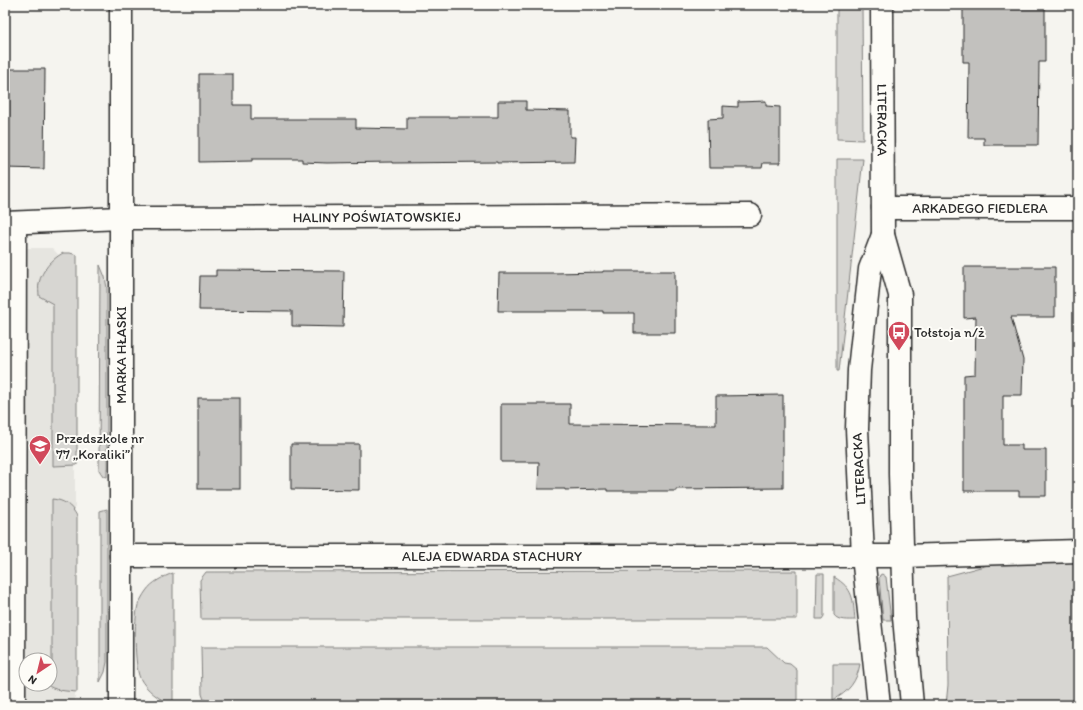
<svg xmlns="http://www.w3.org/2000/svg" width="1083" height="710" font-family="Itim,sans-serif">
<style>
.built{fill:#e6e5e0;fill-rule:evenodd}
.green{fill:#d7d6d2;stroke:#81807e}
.building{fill:#c2c1be;stroke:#2b2b2b}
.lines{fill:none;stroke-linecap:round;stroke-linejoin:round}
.minor-casing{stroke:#2b2b2b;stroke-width:25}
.tertiary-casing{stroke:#2b2b2b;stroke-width:25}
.minor{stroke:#fdfcf7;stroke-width:22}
.tertiary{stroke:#fdfcf7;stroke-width:22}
.labels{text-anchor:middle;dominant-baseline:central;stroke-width:4;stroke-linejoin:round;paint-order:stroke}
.street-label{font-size:14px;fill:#2b2b2b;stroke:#fdfcf7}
.poi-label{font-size:14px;fill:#2b2b2b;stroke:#fdfcf7;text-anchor:start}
</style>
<rect width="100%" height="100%" fill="#f5f4ef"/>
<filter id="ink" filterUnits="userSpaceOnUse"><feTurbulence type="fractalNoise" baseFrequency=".025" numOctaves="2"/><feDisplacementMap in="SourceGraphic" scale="8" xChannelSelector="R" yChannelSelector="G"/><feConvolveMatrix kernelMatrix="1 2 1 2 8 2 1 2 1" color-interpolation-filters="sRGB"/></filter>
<g filter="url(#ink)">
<path class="built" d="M5,248H52L75,272V705H5ZM26,660H50V684H26Z"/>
<g class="green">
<polygon points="837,5 862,5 863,140 837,139"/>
<polygon points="837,159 863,159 839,371 837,371"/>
<path d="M63,253H70L77,255V465L53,466V304L39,296C39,292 38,287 39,283C42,270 52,259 63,253Z"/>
<polygon points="100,265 105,277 107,288 107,477 103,476 99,470"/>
<path d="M52,499C64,500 71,505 77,516V692C67,691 54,691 46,684H50V674L52,675Z"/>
<polygon points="107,509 107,662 105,672 100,682 100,511"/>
<polygon points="1078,560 1078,705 946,705 948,685 947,576 988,565"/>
<polygon points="797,571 797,619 201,619 200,580 206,572"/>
<path d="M173,573V705H172C159,699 147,691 140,678C134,665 134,619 138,605C140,601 143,595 146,591C152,582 163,577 173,573Z"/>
<polygon points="817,574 824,574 824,616 822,619 816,619"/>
<polygon points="882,574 886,577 891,620 883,620 879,578 880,575"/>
<path d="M834,577C854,589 853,599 855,620C848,620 838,621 834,615Z"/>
<polygon points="201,647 767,647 784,663 790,664 797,670 797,705 206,705 202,694"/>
<path d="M833,664H860C857,681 849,692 833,700Z"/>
</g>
<g class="building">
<polygon points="963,5 1045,5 1045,62 1039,62 1038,145 984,145 984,138 968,138 969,62 963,62"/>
<polygon points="5,69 45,69 44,169 5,168"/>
<polygon points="199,74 233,74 233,105 251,105 251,119 356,119 356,128 407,129 407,117 498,117 498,101 526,101 526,110 570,111 570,137 575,137 574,162 497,163 497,162 392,163 392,162 327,163 302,162 302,159 252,159 252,161 199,162"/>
<polygon points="766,101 766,106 780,107 780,163 763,163 762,168 709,168 708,119 723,118 723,106 738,107 738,102"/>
<polygon points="964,267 1055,267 1055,317 1011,317 1023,360 1022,395 1003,395 1003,445 1022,445 1022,450 1046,450 1046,496 1019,496 1019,491 964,491 964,375 975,374 976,317 964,318"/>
<polygon points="216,270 344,271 343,327 292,326 292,311 199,310 200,276 216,276"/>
<polygon points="603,271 675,271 675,333 634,333 634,313 603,313 603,311 498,311 499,273 554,273 603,272"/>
<polygon points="783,395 783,488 676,489 676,491 607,491 607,489 565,490 565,489 538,489 539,462 501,462 501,404 570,404 570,424 716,425 716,396"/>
<rect x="198" y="398" width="42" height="91"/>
<polygon points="291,444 359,444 359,490 291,489"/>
</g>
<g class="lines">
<g class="minor-casing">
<g id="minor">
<polyline points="121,5 121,705"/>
<path id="s1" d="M883,208H1078"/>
<path id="s2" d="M5,223L121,218H155L750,215"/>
<path id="s3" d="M121,556H902L1078,551"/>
<polyline points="14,705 15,223"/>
</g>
</g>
<g class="tertiary-casing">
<g id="tertiary">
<path id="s4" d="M882,5L883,235L900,295V474L904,617L912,705"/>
<polyline points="879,705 863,556 857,429 859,370 870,269 883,235"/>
</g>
</g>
<use href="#minor" class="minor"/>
<use href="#tertiary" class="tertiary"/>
</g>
</g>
<defs>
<g id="bus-pin" transform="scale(1.15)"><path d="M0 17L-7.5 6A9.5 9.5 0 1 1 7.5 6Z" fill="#d1495b" stroke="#fdfcf7"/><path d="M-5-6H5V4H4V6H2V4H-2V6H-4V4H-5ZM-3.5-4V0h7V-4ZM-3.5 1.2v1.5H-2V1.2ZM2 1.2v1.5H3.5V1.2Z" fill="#fff"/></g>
<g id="school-pin" transform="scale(1.15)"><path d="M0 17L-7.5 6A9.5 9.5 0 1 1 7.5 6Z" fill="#d1495b" stroke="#fdfcf7"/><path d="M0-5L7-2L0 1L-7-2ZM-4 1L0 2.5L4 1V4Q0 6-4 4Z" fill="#fff"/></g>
</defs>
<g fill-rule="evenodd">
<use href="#bus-pin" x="899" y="332"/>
<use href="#school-pin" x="40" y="446"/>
</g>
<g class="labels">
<g class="street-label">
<text stroke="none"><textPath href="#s4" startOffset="115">LITERACKA</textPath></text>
<text stroke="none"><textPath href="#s1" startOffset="97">ARKADEGO FIEDLERA</textPath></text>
<text stroke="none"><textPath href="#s2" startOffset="372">HALINY POŚWIATOWSKIEJ</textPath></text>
<text transform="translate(121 355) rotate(-90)">MARKA HŁASKI</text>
<text transform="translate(859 469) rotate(-93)">LITERACKA</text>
<text stroke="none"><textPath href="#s3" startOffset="371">ALEJA EDWARDA STACHURY</textPath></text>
</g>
<g class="poi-label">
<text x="914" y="332">Tołstoja n/ż</text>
<text x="56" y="438">Przedszkole nr<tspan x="56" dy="16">77 „Koraliki”</tspan></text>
</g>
</g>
<rect width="1083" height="710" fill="none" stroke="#fdfcf7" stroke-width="20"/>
<rect x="10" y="10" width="1063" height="690" fill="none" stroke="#2b2b2b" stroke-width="1.5" filter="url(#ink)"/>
<g transform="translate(38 672) rotate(215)"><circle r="19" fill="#fdfcf7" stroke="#a9a8a5"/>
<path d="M0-3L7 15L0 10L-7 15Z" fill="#d1495b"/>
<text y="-6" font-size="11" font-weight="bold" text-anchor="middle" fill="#2b2b2b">N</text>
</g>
</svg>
